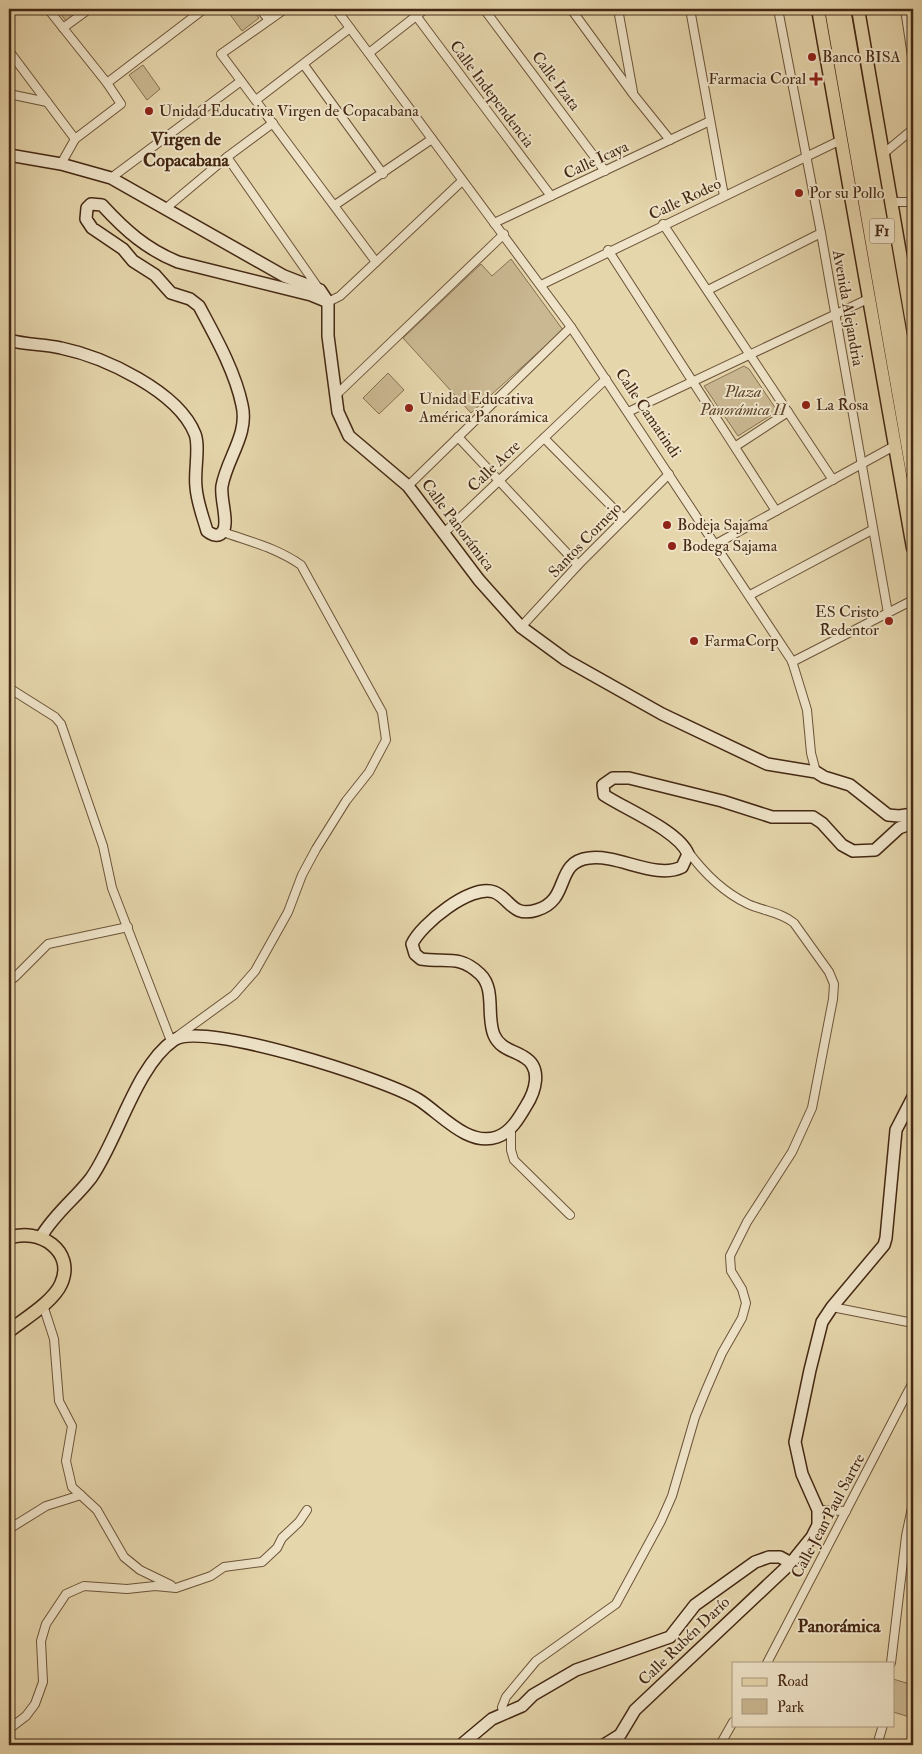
<svg xmlns="http://www.w3.org/2000/svg" width="922" height="1754" font-family="'IM FELL Double Pica',serif">
<style>
.green{fill:#cab892;stroke:#877052}
.lines{fill:none;stroke-linecap:round;stroke-linejoin:round}
.street-casing{stroke:#6c5439;stroke-width:10}
.secondary-casing{stroke:#442813;stroke-width:14}
.primary-casing{stroke:#442813;stroke-width:15}
.highway-casing{stroke:#442813;stroke-width:16}
.street{stroke:#efe4c9;stroke-width:8}
.secondary{stroke:#efe4c9;stroke-width:11}
.primary{stroke:#e6d6ac;stroke-width:12}
.highway{stroke:#e6d6ac;stroke-width:14}
.poi-dot{fill:#8f2418;stroke:#efe4c9;stroke-width:2}
.labels{text-anchor:middle;dominant-baseline:central;stroke-width:4;stroke-linejoin:round;paint-order:stroke}
.shield{fill:#efe4c9;stroke:#77604a;stroke-width:1}
.shield-label{font-size:15px;font-weight:bold;fill:#442813}
.poi-label{font-size:16px;fill:#442813;stroke:#efe4c9;text-anchor:start}
.street-label{font-size:16px;fill:#442813;stroke:#efe4c9}
.park-label{font-size:16px;font-style:italic;fill:#5f452c;stroke:#efe4c9}
.neighbourhood-label{font-size:18px;font-weight:bold;fill:#442813;stroke:#efe4c9}
</style>
<rect width="100%" height="100%" fill="#e6d6ac"/>
<filter id="stains"><feTurbulence type="fractalNoise" baseFrequency=".004" numOctaves="4"/><feColorMatrix values="0 0 0 0 .2 0 0 0 0 .09 0 0 0 0 .02 0 0 0 .5 -.17"/></filter>
<radialGradient id="worn" r=".72"><stop offset=".6" stop-color="#630" stop-opacity="0"/><stop offset="1" stop-color="#630" stop-opacity=".3"/></radialGradient>
<g class="green">
<polygon points="57,9 82,9 66,21"/>
<polygon points="226,9 252,9 259,18 242,31"/>
<polygon points="143,65 160,89 147,100 129,75"/>
<polygon points="511,259 563,330 471,413 403,338 481,264 492,276"/>
<polygon points="744,366 749,369 776,409 776,412 738,436 704,386"/>
<polygon points="388,373 404,390 379,414 363,398"/>
<polygon points="893,1679 913,1685 913,1718 893,1712"/>
</g>
<g class="lines">
<g class="street-casing">
<g id="street">
<polyline points="48,9 107,83 121,104 75,139 61,164"/>
<polyline points="260,9 269,20"/>
<polyline points="285,9 221,54 376,262"/>
<polyline points="336,9 571,327 792,661 807,710 811,753 816,772"/>
<polyline points="411,9 551,196"/>
<polyline points="484,9 605,171"/>
<polyline points="571,9 633,94 670,140"/>
<polyline points="618,9 633,92"/>
<polyline points="690,9 724,196"/>
<polyline points="778,9 821,233 888,613"/>
<polyline points="905,9 913,63"/>
<polyline points="905,11 913,17"/>
<polyline points="63,28 89,9"/>
<polyline points="9,51 75,139"/>
<polyline points="369,53 425,9"/>
<polyline points="304,65 383,174"/>
<polyline points="107,83 204,9"/>
<polyline points="9,94 47,102"/>
<polyline points="256,100 350,28"/>
<polyline points="883,154 913,129"/>
<polyline points="227,157 319,289"/>
<polyline points="111,178 241,81"/>
<polyline points="891,202 913,202"/>
<polyline points="335,205 432,139"/>
<polyline points="165,209 227,157 273,123"/>
<polyline points="494,223 710,121"/>
<polyline points="663,224 833,480"/>
<polyline points="608,250 776,511"/>
<polyline points="541,285 841,140"/>
<polyline points="708,290 821,233"/>
<polyline points="328,302 340,296 462,181"/>
<polyline points="335,396 504,234"/>
<polyline points="628,412 870,298"/>
<polyline points="458,437 578,565"/>
<polyline points="544,438 624,519"/>
<polyline points="736,446 788,412"/>
<polyline points="408,486 571,327"/>
<polyline points="445,532 606,379"/>
<polyline points="716,544 896,445"/>
<polyline points="750,595 872,530"/>
<polyline points="521,627 578,565 669,474"/>
<polyline points="792,662 913,600"/>
<polyline points="9,688 55,717 61,724 103,846 112,888 171,1041"/>
<polyline points="9,981 15,977 48,944 128,927"/>
<path d="M175,1038L234,995L255,971L288,912L302,875L316,849L346,801L369,772L386,740L382,712L301,565C277,548 251,542 223,532"/>
<polyline points="511,1128 511,1150 514,1160 570,1215"/>
<polyline points="43,1305 54,1339 59,1401 72,1426 66,1461 72,1487 97,1510 124,1557 140,1570 171,1585"/>
<polyline points="832,1307 913,1323"/>
<polyline points="818,1510 846,1511"/>
<polyline points="9,1529 46,1506 81,1495"/>
<polyline points="767,1663 913,1382"/>
<polyline points="891,1663 906,1536 913,1503"/>
<path d="M503,1714L502,1707L506,1697L536,1661L616,1604L661,1521L672,1496L695,1417L706,1390L722,1353L742,1318L746,1303L742,1289L731,1271L730,1256L747,1222L792,1152L812,1108L833,999L834,984L829,972L794,923C781,912 763,911 748,904C723,892 703,872 687,850"/>
<polyline points="9,1729 26,1716 35,1704 43,1682 41,1641 46,1624 66,1594 84,1586 127,1589 155,1586 176,1588 211,1576 224,1567 262,1562 277,1548 282,1538 299,1522 307,1510"/>
<polyline points="720,1745 733,1722"/>
<polyline points="877,1745 883,1725"/>
</g>
</g>
<g class="secondary-casing">
<g id="secondary">
<polyline points="9,155 61,164 111,178 284,276 320,290 328,302 328,336 338,412 349,436 408,486 479,580 521,627 566,660 662,714 767,764 816,772 824,777 850,785 888,815 899,816 913,814"/>
<path d="M9,340C26,345 44,344 61,348C104,357 178,391 195,434C200,447 194,472 196,487C197,502 203,517 207,531C212,535 219,538 223,531C229,522 220,498 222,486C227,458 249,434 242,405C235,371 215,336 199,306L190,299L171,293L155,275L133,261L123,249L92,228L86,219L87,208L91,204L102,205C125,230 146,249 178,262L311,295L328,302"/>
<path d="M41,1237C54,1214 76,1198 91,1178C118,1140 136,1066 174,1040C202,1020 388,1080 419,1100C441,1114 468,1147 497,1137C511,1132 519,1118 526,1106C535,1092 543,1068 524,1057C513,1050 500,1049 494,1035C486,1016 496,989 480,974C459,954 445,963 421,959L415,954L412,944C421,924 471,884 494,892C510,898 512,918 537,910C571,900 554,862 589,858C618,854 656,880 682,867L688,854C679,831 625,809 604,795L603,785L613,778H629L722,801L772,817H813L822,823L842,845L853,851L875,850L899,828L913,823"/>
<polyline points="461,1745 492,1719 522,1706 533,1695 576,1670 670,1637 695,1605 755,1562 769,1557 780,1557 791,1563"/>
<polyline points="604,1745 620,1735 635,1710 791,1563 812,1537 818,1525 818,1510 802,1474 795,1442 810,1370 822,1322 832,1307 884,1245 886,1238 896,1130 913,1097"/>
</g>
</g>
<g class="primary-casing">
<g id="primary">
<polyline points="818,9 913,548"/>
<polyline points="858,9 913,329"/>
<path d="M9,1238C39,1227 76,1251 61,1284C53,1302 24,1319 9,1331"/>
</g>
</g>
<g class="highway-casing">
<g id="highway">
<polyline points="832,9 913,471"/>
<polyline points="843,9 913,412"/>
</g>
</g>
<use href="#street" class="street"/>
<use href="#secondary" class="secondary"/>
<use href="#primary" class="primary"/>
<use href="#highway" class="highway"/>
</g>
<g class="poi-dot">
<circle cx="812" cy="57" r="5"/>
<path d="M813.5 71.5h5v5h5v5h-5v5h-5v-5h-5v-5h5z"/>
<circle cx="149" cy="111" r="5"/>
<circle cx="799" cy="193" r="5"/>
<circle cx="806" cy="405" r="5"/>
<circle cx="409" cy="408" r="5"/>
<circle cx="667" cy="525" r="5"/>
<circle cx="672" cy="546" r="5"/>
<circle cx="889" cy="621" r="5"/>
<circle cx="694" cy="641" r="5"/>
</g>
<g class="labels">
<rect class="shield" x="869.5" y="218.5" width="25" height="25" rx="4"/>
<g class="shield-label">
<text x="882" y="231">F1</text>
</g>
<g class="poi-label">
<text x="822" y="57">Banco BISA</text>
<text x="806" y="79" text-anchor="end">Farmacia Coral</text>
<text x="159" y="111">Unidad Educativa Virgen de Copacabana</text>
<text x="809" y="193">Por su Pollo</text>
<text x="419" y="399">Unidad Educativa<tspan x="419" dy="18">América Panorámica</tspan></text>
<text x="816" y="405">La Rosa</text>
<text x="677" y="525">Bodeja Sajama</text>
<text x="682" y="546">Bodega Sajama</text>
<text x="879" y="612" text-anchor="end">ES Cristo<tspan x="879" dy="18">Redentor</tspan></text>
<text x="704" y="641">FarmaCorp</text>
</g>
<g class="street-label">
<text transform="translate(556 81) rotate(53)">Calle Izata</text>
<text transform="translate(492 94) rotate(53)">Calle Independencia</text>
<text transform="translate(596 160) rotate(-25)">Calle Icaya</text>
<text transform="translate(685 199) rotate(-25)">Calle Rodeo</text>
<text transform="translate(848 308) rotate(80)">Avenida Alejandria</text>
<text transform="translate(648 413) rotate(56)">Calle Camatindi</text>
<text transform="translate(494 466) rotate(-44)">Calle Acre</text>
<text transform="translate(458 525) rotate(53)">Calle Panorámica</text>
<text transform="translate(585 540) rotate(-46)">Santos Cornejo</text>
<text transform="translate(828 1516) rotate(-62)">Calle Jean Paul Sartre</text>
<text transform="translate(684 1641) rotate(-44)">Calle Rubén Darío</text>
</g>
<g class="park-label">
<text x="743" y="392">Plaza<tspan x="743" dy="18">Panorámica II</tspan></text>
</g>
<g class="neighbourhood-label">
<text x="186" y="139">Virgen de<tspan x="186" dy="21">Copacabana</tspan></text>
<text x="839" y="1626">Panorámica</text>
</g>
</g>
<rect width="922" height="1754" fill="none" stroke="#e6d6ac" stroke-width="30"/>
<rect x="10" y="10" width="902" height="1734" fill="none" stroke="#442813" stroke-width="2.5"/>
<rect x="15" y="15" width="892" height="1724" fill="none" stroke="#442813"/>
<rect x="732" y="1662" width="162" height="65" fill="#efe4c9" stroke="#ab9980"/>
<rect x="742" y="1678" width="25" height="8" fill="#e6d6ac" stroke="#ab9980"/>
<text x="777" y="1686" font-size="15" fill="#442813">Road</text>
<rect x="742" y="1699" width="25" height="15" fill="#cab892" stroke="#ab9980"/>
<text x="777" y="1712" font-size="15" fill="#442813">Park</text>
<rect width="100%" height="100%" filter="url(#stains)"/>
<rect width="100%" height="100%" fill="url(#worn)"/>
</svg>
